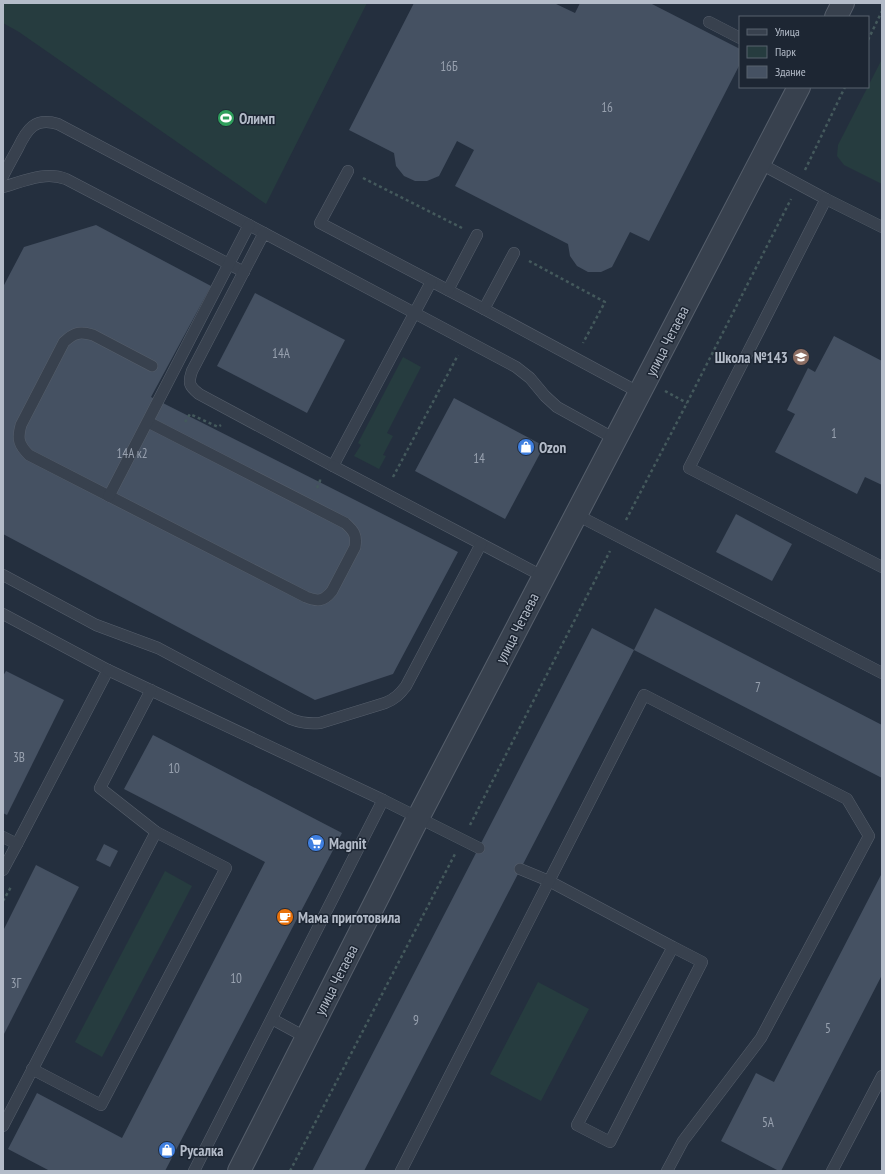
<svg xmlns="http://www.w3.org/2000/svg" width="885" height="1174" font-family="'PT Sans Narrow',sans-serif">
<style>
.green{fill:#263c3f}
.building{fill:#455162}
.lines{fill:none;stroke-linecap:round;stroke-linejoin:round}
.lane-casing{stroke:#565f6c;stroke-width:12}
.street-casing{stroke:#565f6c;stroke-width:24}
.path{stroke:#44595c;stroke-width:2.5;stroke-dasharray:3 3;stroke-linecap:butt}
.lane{stroke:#38414e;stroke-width:11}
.street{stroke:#38414e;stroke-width:22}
.labels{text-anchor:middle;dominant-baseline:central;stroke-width:3;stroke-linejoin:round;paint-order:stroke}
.number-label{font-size:13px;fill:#98a1af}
.poi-label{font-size:15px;font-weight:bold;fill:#b4bcc9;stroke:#1d2633;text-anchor:start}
.street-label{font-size:15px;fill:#b4bcc9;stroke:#1d2633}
</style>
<rect width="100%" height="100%" fill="#242f3e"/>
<g class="green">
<polygon points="3,3 367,3 266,204 19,32 3,23"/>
<polygon points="882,59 882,184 844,165 837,156 838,145"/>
<polygon points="403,357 421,367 387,433 393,436 383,455 386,456 379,469 354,456 361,445 358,443"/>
<polygon points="165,871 192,886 102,1057 75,1042"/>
<polygon points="538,982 589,1009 541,1101 490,1074"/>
</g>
<g class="building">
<polygon points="414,3 554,3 575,13 580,3 650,3 740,49 740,64 649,241 630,232 612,267 601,272 588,272 577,266 570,256 568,244 455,186 474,150 457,141 439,176 427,181 415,181 404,176 396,166 394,153 349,130"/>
<polygon points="96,225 211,286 151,397 458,552 393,674 315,700 3,534 3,287 24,247"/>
<polygon points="255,293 345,340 307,413 217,366"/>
<polygon points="834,336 882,361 882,485 865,477 857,494 775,452 795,414 787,410 808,368 815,372"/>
<polygon points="454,398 544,446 505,519 415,471"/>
<polygon points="736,514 792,544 772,581 716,552"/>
<polygon points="655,608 882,725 882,778 634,650 364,1171 312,1171 592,628 634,650"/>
<polygon points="6,671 64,700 7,815 3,813 3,676"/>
<polygon points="153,735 342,833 165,1171 50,1171 8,1149 37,1093 122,1138 265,862 124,789"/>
<polygon points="104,844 118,851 110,867 96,860"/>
<polygon points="36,865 79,887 3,1036 3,931"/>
<polygon points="882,873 882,975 781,1171 779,1171 721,1141 756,1073 774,1082"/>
</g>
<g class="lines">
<g class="lane-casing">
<g id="lane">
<polyline points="709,22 740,38"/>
<polyline points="759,163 826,199 882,227"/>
<polyline points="348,171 320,223 484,309 640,393"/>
<path d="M3,176C8,166 13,157 18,148C27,129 35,117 58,124L264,233"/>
<path d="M3,187C24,181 45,171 66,179L244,272"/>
<polyline points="826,199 689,468 882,567"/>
<path d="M431,282L333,466L199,394C189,386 188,383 192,371L264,233L516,367L530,378L545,396L557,407L615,439"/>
<polyline points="448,290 477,235"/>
<polyline points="484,309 514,253"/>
<path d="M148,422L345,523C354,531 357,535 355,547L332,591C324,601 318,602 306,597L29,455C19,445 17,439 21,425L64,342C74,333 79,331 93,335L152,366"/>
<polyline points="333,466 544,577"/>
<polyline points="109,496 249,225"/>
<polyline points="577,515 882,673"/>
<path d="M3,575L96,625L158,648L291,719C301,723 309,724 320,723L385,703C395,699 400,694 406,686L481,544"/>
<polyline points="3,614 108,670 17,844"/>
<polyline points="108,670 383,800"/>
<polyline points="151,690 100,788 156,832"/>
<polyline points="3,837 17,844 3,870"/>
<polyline points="520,869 549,881 673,947 577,1125 610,1142 702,962 673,947"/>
<polyline points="272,1019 307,1038"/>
<polyline points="3,1126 156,832 226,868 101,1105 32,1069"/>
<polyline points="194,1171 383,800 479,848"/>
<polyline points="401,1171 644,695 847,799 869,836 761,1038 683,1141 667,1171"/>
<polyline points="832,1171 882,1076"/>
</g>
</g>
<g class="street-casing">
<g id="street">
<polyline points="836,17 843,3"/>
<polyline points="239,1171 418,818 799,87"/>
</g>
</g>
<g class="path">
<polyline points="868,40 882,11"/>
<polyline points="805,170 845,87"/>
<polyline points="363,178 462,228"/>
<polyline points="529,261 605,302 583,343"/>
<polyline points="665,391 687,403"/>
<polyline points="185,422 190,414 218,427 221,425"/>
<polyline points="393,477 458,355"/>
<polyline points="317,488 320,481 320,479"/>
<polyline points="626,520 687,403 791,199"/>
<polyline points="470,825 610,551"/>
<polyline points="3,901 11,887"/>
<polyline points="290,1171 455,854"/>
</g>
<use href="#lane" class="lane"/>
<use href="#street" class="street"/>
</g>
<defs>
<g id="stadium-disc" transform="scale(0.9)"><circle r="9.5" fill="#2e9e5b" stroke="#1d2633"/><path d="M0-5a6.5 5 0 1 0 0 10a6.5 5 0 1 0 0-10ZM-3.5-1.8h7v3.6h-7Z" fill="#fff"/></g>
<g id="school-disc" transform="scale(0.9)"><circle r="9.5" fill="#8d6e63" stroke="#1d2633"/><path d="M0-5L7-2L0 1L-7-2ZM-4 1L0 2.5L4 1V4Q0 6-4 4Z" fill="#fff"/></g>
<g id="shop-disc" transform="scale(0.9)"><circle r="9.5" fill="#3f7fe0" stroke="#1d2633"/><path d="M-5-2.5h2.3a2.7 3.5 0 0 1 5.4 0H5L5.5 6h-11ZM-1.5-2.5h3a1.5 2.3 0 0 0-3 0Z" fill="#fff"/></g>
<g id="supermarket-disc" transform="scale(0.9)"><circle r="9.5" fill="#3f7fe0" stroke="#1d2633"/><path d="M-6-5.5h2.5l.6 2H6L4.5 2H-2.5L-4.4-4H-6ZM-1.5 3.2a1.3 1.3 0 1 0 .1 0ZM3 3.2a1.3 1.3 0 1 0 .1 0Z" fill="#fff"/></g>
<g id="cafe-disc" transform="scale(0.9)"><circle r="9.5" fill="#e8710a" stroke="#1d2633"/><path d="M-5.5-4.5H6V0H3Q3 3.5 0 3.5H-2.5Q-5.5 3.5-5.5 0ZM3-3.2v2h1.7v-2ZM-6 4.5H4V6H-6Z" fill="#fff"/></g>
</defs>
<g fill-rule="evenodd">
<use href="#stadium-disc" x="226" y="118"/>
<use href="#school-disc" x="801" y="357"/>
<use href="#shop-disc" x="526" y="447"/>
<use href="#supermarket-disc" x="316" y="843"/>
<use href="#cafe-disc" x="285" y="917"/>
<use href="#shop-disc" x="167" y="1150"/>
</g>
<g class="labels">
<g class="number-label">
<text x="449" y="66">16Б</text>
<text x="607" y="107">16</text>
<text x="281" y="353">14А</text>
<text x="834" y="433">1</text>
<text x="132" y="453">14А к2</text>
<text x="479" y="458">14</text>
<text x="758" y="687">7</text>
<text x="19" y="757">3В</text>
<text x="174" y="768">10</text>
<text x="236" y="978">10</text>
<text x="16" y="983">3Г</text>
<text x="416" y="1020">9</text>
<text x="828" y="1028">5</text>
<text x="768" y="1122">5А</text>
</g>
<g class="poi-label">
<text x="239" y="118">Олимп</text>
<text x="788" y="357" text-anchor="end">Школа №143</text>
<text x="539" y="447">Ozon</text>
<text x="329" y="843">Magnit</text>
<text x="298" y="917">Мама приготовила</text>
<text x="180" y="1150">Русалка</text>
</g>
<g class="street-label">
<text transform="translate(667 341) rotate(-63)">улица Четаева</text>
<text transform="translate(517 628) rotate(-63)">улица Четаева</text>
<text transform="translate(336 980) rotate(-63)">улица Четаева</text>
</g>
</g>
<rect width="885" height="1174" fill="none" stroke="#b4bcc9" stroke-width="8"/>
<rect x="739" y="16" width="130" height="72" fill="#1d2633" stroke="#59626f"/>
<rect x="747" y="29" width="20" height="6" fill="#38414e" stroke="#59626f"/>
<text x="775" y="36" font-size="12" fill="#b4bcc9">Улица</text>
<rect x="747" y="46" width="20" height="12" fill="#263c3f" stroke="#59626f"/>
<text x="775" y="56" font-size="12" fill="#b4bcc9">Парк</text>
<rect x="747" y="66" width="20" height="12" fill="#455162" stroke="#59626f"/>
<text x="775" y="76" font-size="12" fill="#b4bcc9">Здание</text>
</svg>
